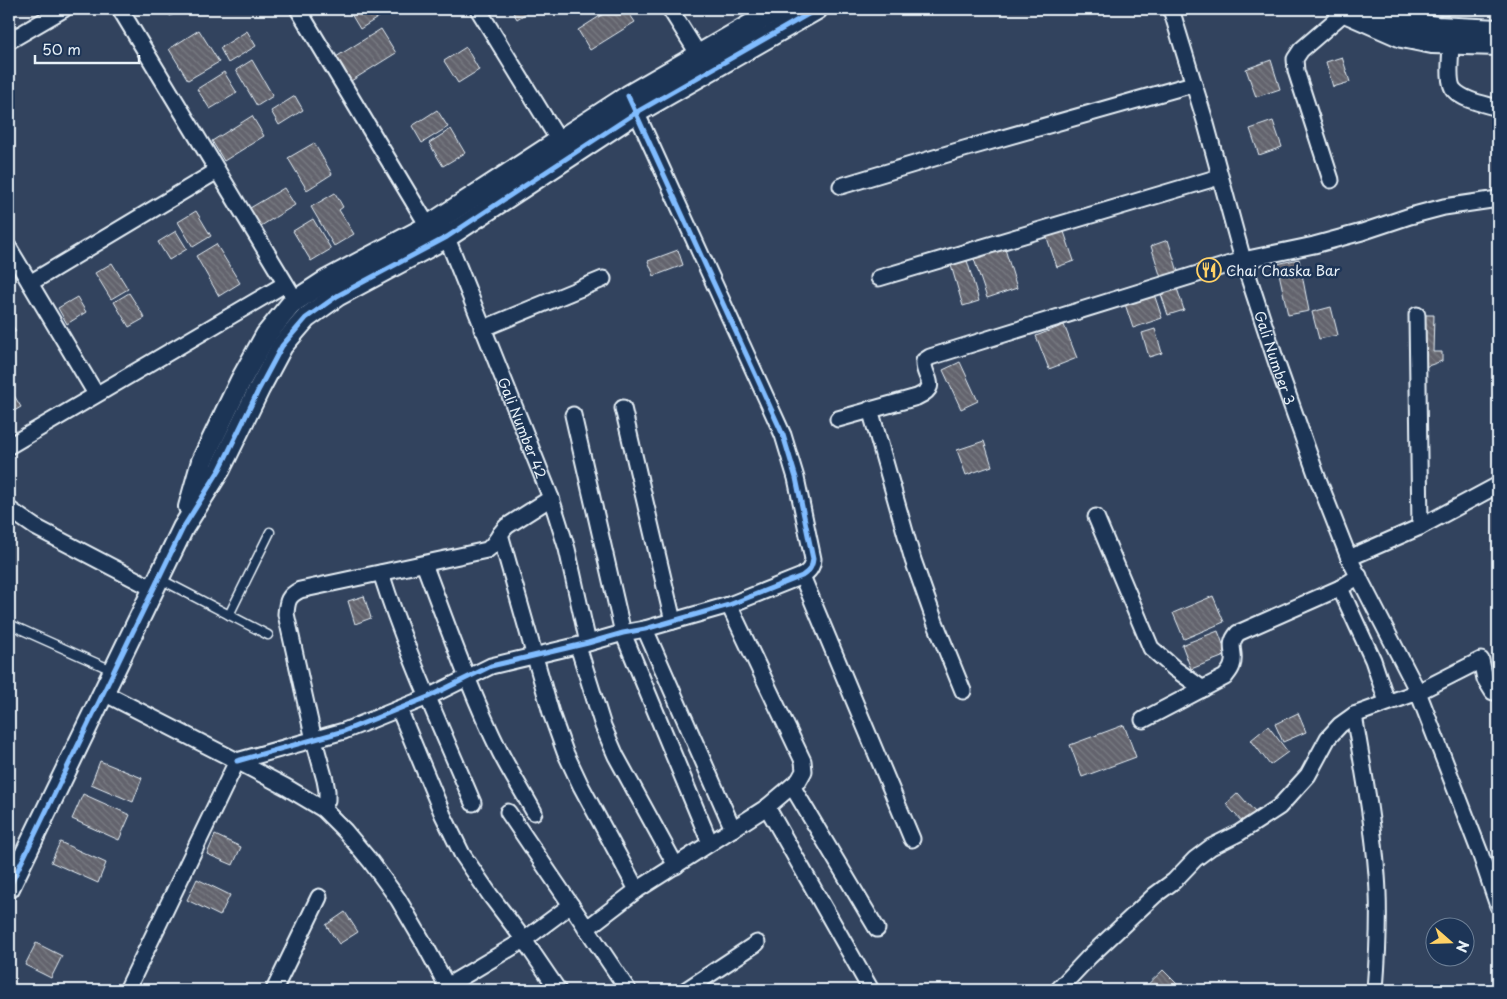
<svg xmlns="http://www.w3.org/2000/svg" width="1507" height="999" font-family="'Playpen Sans',sans-serif">
<style>
.building{fill:url(#building-back-hatch);stroke:#e8f1f8}
.lines{fill:none;stroke-linecap:round;stroke-linejoin:round}
.service-casing{stroke:#e8f1f8;stroke-width:11}
.minor-casing{stroke:#e8f1f8;stroke-width:19}
.tertiary-casing{stroke:#e8f1f8;stroke-width:24}
.service{stroke:#1d3557;stroke-width:8}
.minor{stroke:#1d3557;stroke-width:15}
.tertiary{stroke:#1d3557;stroke-width:20}
.cycleway-casing{stroke:#1d3557;stroke-width:8}
.cycleway{stroke:#80bcff;stroke-width:5}
.labels{text-anchor:middle;dominant-baseline:central;stroke-width:5;stroke-linejoin:round;paint-order:stroke}
.poi-label{font-size:14px;fill:#e8f1f8;stroke:#1d3557;text-anchor:start}
.street-label{font-size:14px;fill:#e8f1f8;stroke:#1d3557}
</style>
<defs>
<pattern id="building-back-hatch" width="6" height="6" patternUnits="userSpaceOnUse" patternTransform="scale(1.25)"><rect width="6" height="6" fill="#63646d"/><path d="M-1 5l2 2M0 0l6 6M5-1l2 2" fill="none" stroke="#797b83"/></pattern>
</defs>
<rect width="100%" height="100%" fill="#32435e"/>
<filter id="ink" filterUnits="userSpaceOnUse"><feTurbulence type="fractalNoise" baseFrequency=".02" numOctaves="2"/><feDisplacementMap in="SourceGraphic" scale="10" xChannelSelector="R" yChannelSelector="G"/><feConvolveMatrix kernelMatrix="1 2 1 2 8 2 1 2 1" color-interpolation-filters="sRGB"/></filter>
<g filter="url(#ink)">
<g class="building">
<polygon points="166,9 183,9 170,16"/>
<polygon points="348,9 378,9 382,15 360,29"/>
<polygon points="511,9 533,9 517,19"/>
<polygon points="611,9 626,9 635,22 590,50 578,30"/>
<polygon points="381,29 396,53 351,81 336,57"/>
<polygon points="199,30 219,62 188,80 169,49"/>
<polygon points="247,31 256,46 228,63 220,48"/>
<polygon points="466,47 479,70 458,83 444,61"/>
<polygon points="1342,57 1350,82 1333,87 1326,62"/>
<polygon points="252,60 273,96 257,106 236,70"/>
<polygon points="1271,60 1280,89 1256,97 1246,69"/>
<polygon points="224,72 237,93 210,109 197,89"/>
<polygon points="295,96 303,110 279,125 271,111"/>
<polygon points="437,110 448,127 422,143 412,126"/>
<polygon points="252,116 264,136 224,161 212,141"/>
<polygon points="1273,121 1282,147 1259,155 1250,129"/>
<polygon points="451,129 465,153 443,166 429,143"/>
<polygon points="314,143 332,174 307,190 288,158"/>
<polygon points="284,188 295,205 256,229 245,211"/>
<polygon points="335,193 343,207 339,210 354,234 334,246 311,207"/>
<polygon points="196,211 211,236 193,247 178,222"/>
<polygon points="313,219 331,249 311,261 293,231"/>
<polygon points="1062,226 1074,261 1057,267 1045,232"/>
<polygon points="176,231 187,249 169,260 158,242"/>
<polygon points="1168,240 1179,275 1162,281 1151,246"/>
<polygon points="216,244 240,283 219,296 196,256"/>
<polygon points="1005,249 1017,288 987,298 974,259"/>
<polygon points="678,250 683,265 654,276 648,261"/>
<polygon points="966,257 979,301 963,306 950,262"/>
<polygon points="1299,259 1309,311 1288,315 1277,264"/>
<polygon points="112,263 128,289 111,299 95,273"/>
<polygon points="1175,282 1184,310 1168,315 1159,288"/>
<polygon points="129,293 145,318 129,327 114,302"/>
<polygon points="1154,294 1162,318 1133,328 1125,304"/>
<polygon points="77,297 86,312 67,324 58,308"/>
<polygon points="1331,307 1338,335 1319,339 1312,312"/>
<polygon points="1422,315 1434,315 1433,352 1442,352 1442,361 1422,368"/>
<polygon points="9,320 16,331 9,336"/>
<polygon points="1064,325 1077,358 1049,369 1036,336"/>
<polygon points="1155,329 1162,353 1149,357 1142,333"/>
<polygon points="960,362 978,401 961,409 943,370"/>
<polygon points="9,387 21,407 9,414"/>
<polygon points="984,441 992,466 966,475 957,450"/>
<polygon points="364,596 371,618 355,624 348,601"/>
<polygon points="1213,596 1224,622 1184,639 1173,613"/>
<polygon points="1218,631 1227,655 1191,669 1182,645"/>
<polygon points="1298,713 1306,732 1283,742 1275,724"/>
<polygon points="1124,725 1136,757 1082,777 1070,745"/>
<polygon points="1268,726 1288,752 1270,765 1251,740"/>
<polygon points="100,761 142,778 133,802 91,784"/>
<polygon points="1238,793 1255,812 1243,823 1226,804"/>
<polygon points="83,794 130,815 119,840 72,819"/>
<polygon points="215,835 241,847 233,865 207,854"/>
<polygon points="60,842 106,863 98,883 51,862"/>
<polygon points="197,879 230,895 220,916 187,900"/>
<polygon points="345,912 358,932 339,944 326,925"/>
<polygon points="36,943 62,956 51,978 25,965"/>
<polygon points="1163,970 1183,990 1142,990"/>
</g>
<g class="lines">
<g class="service-casing">
<g id="service">
<polyline points="160,579 268,635"/>
<polyline points="229,615 270,532"/>
<polyline points="9,624 114,671"/>
</g>
</g>
<g class="minor-casing">
<g id="minor">
<polyline points="120,9 296,301"/>
<polyline points="298,9 428,226"/>
<polyline points="478,9 564,149"/>
<polyline points="670,9 704,63"/>
<path id="s1" d="M1171,9L1206,124L1243,260L1277,364L1316,474L1349,558L1418,692L1480,853L1498,906"/>
<polyline points="9,41 64,9"/>
<path d="M1451,43C1451,55 1447,82 1454,90C1464,101 1485,104 1498,108"/>
<polyline points="1331,180 1296,71 1295,59 1301,50 1345,12"/>
<polyline points="841,186 964,149 1193,84"/>
<path id="s2" d="M443,228L551,498L567,549L588,643"/>
<polyline points="9,248 96,394"/>
<polyline points="879,278 1219,177"/>
<polyline points="30,283 217,171"/>
<polyline points="1417,315 1420,527"/>
<polyline points="482,329 603,279"/>
<polyline points="623,408 673,621"/>
<polyline points="870,409 913,560 935,622 963,691"/>
<polyline points="573,415 623,633 710,843"/>
<path d="M838,419L917,397C942,386 922,377 924,361L930,357L1243,260L1314,245L1362,232L1410,216L1444,207L1498,199"/>
<polyline points="9,446 285,284"/>
<polyline points="9,509 35,527 154,589"/>
<polyline points="1096,517 1151,648 1175,669 1203,689"/>
<polyline points="500,534 551,713 565,752 581,786 637,890 586,929"/>
<polyline points="1349,558 1420,527 1498,485"/>
<path d="M424,564C448,627 470,691 500,752C510,772 523,792 534,812"/>
<path d="M381,573C406,652 441,727 473,803"/>
<polyline points="802,576 912,839"/>
<polyline points="1340,588 1373,660 1387,702"/>
<polyline points="645,629 733,829"/>
<polyline points="578,646 603,726 616,756 676,866"/>
<polyline points="104,693 237,761 127,990"/>
<polyline points="399,709 443,815 462,854 490,895 524,940 571,905 628,990"/>
<path d="M1354,715C1363,768 1373,821 1377,875C1380,914 1378,952 1375,990"/>
<path d="M1143,720L1225,677C1227,674 1231,670 1232,666C1237,653 1226,646 1238,633L1340,588L1359,576"/>
<path d="M237,761L344,731L428,697L491,666L588,643L623,633L645,629L729,605L802,576C809,571 812,568 813,559L796,478L783,435L632,103"/>
<polyline points="237,761 286,787 323,809 345,831 371,862 398,899 425,945 447,986 524,940 558,990"/>
<polyline points="792,786 877,929"/>
<polyline points="767,807 871,990"/>
<path d="M323,809L327,800V791L325,780L314,740L286,614C287,601 288,596 300,590L487,550C496,544 499,533 507,526L551,498"/>
<polyline points="508,812 571,905"/>
<polyline points="637,890 767,807 799,780 804,771 803,761 729,605"/>
<polyline points="274,990 319,897"/>
<polyline points="686,990 757,943"/>
<polyline points="1058,990 1089,957 1155,895 1174,881 1195,859 1211,847 1239,833 1279,807 1308,775 1328,738 1340,725 1354,715 1418,692 1481,660 1485,679 1493,692 1498,693"/>
</g>
</g>
<g class="tertiary-casing">
<g id="tertiary">
<polyline points="1338,9 1402,37 1432,43 1498,45"/>
<polyline points="1379,9 1410,23 1437,27 1498,30"/>
<polyline points="189,507 202,461 241,380 266,335 292,303 327,280 425,228 628,96 778,9"/>
<polyline points="9,888 183,528 220,469 259,389 282,346 306,318 337,296 447,237 637,112 817,9"/>
</g>
</g>
<use href="#service" class="service"/>
<use href="#minor" class="minor"/>
<use href="#tertiary" class="tertiary"/>
<g class="cycleway-casing">
<g id="cycleway">
<path d="M237,761L344,731L428,697L491,666L588,643L623,633L645,629L729,605L802,576C809,571 812,568 813,559L796,478L783,435L628,96"/>
<polyline points="9,888 183,528 220,469 259,389 282,346 306,318 337,296 447,237 637,112 817,9"/>
</g>
</g>
<use href="#cycleway" class="cycleway"/>
</g>
</g>
<defs>
<g id="restaurant-ring" transform="scale(1.25)"><circle r="9.5" fill="#1d3557" stroke="#ffd166" stroke-width="1.5"/><path d="M-5-6h1v4h1v-4h1v4h1v-4h1v5L-1.5 .5V6h-2V.5L-5-1ZM5-6V6H3V1.5H1.5Q1.5-4 5-6Z" fill="#ffd166"/></g>
</defs>
<g fill-rule="evenodd">
<use href="#restaurant-ring" x="1209" y="270"/>
</g>
<g class="labels">
<g class="poi-label">
<text x="1226" y="270">Chai Chaska Bar</text>
</g>
<g class="street-label">
<text stroke="none"><textPath href="#s1" startOffset="364">Gali Number 3</textPath></text>
<text stroke="none"><textPath href="#s2" startOffset="215">Gali Number 42</textPath></text>
</g>
</g>
<rect width="1507" height="999" fill="none" stroke="#1d3557" stroke-width="30"/>
<rect x="15" y="15" width="1477" height="969" fill="none" stroke="#e8f1f8" stroke-width="2" filter="url(#ink)"/>
<g transform="translate(1450 942) rotate(110)"><circle r="24" fill="#1d3557" stroke="#6e8097"/>
<path d="M0-4L9 19L0 12L-9 19Z" fill="#ffd166"/>
<text y="-8" font-size="14" font-weight="bold" text-anchor="middle" fill="#e8f1f8">N</text>
</g>
<path d="M35 55v8h104v-8" fill="none" stroke="#e8f1f8" stroke-width="2.5"/>
<text x="42" y="55" font-size="15" fill="#e8f1f8" stroke="#1d3557" stroke-width="4" paint-order="stroke">50 m</text>
</svg>
